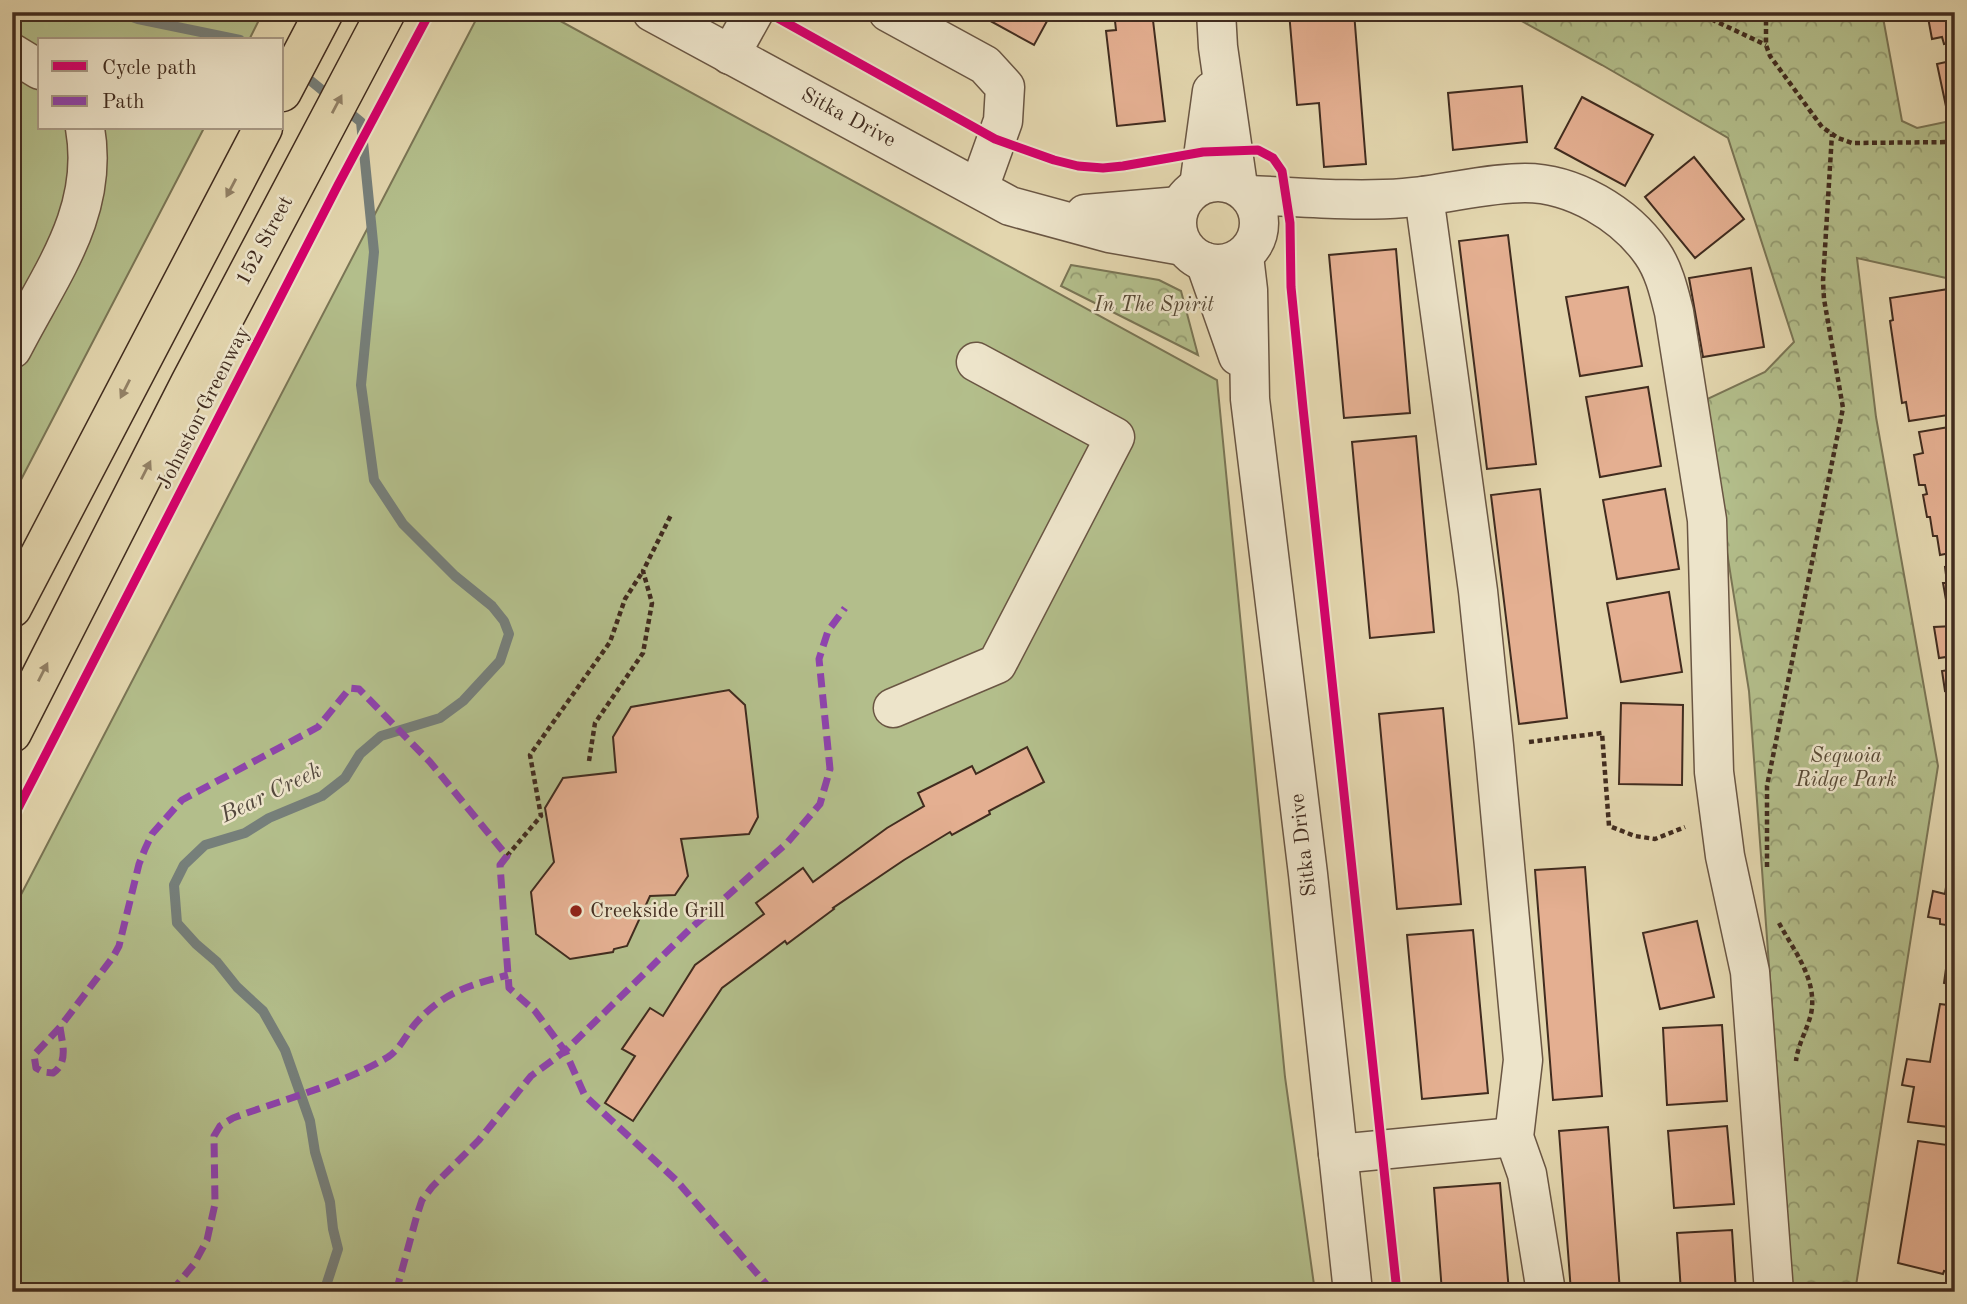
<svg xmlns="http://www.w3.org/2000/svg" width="1967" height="1304" font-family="'Old Standard TT',serif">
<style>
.green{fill:#b3be8b;stroke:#7a7555;stroke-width:2}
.park{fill:url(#park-crowns);stroke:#7a7555;stroke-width:2}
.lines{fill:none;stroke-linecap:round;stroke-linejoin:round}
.stream{stroke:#767f7a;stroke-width:10}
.building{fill:#e4af91;stroke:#412c1f;stroke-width:2}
.minor-casing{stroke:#6a5643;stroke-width:41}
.major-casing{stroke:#412c1f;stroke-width:41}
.path{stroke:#412c1f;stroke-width:4.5;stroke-dasharray:5 3.5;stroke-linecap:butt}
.minor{stroke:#ede4ca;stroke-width:38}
.major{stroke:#e3d6ae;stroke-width:38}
.quiet{stroke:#8e44ad;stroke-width:7;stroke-dasharray:14 7;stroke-linecap:butt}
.cycleway-casing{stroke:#ede4ca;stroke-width:13}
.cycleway{stroke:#d6006c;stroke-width:9}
.oneway{fill:#928166}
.poi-dot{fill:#8f2418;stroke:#ede4ca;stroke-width:2.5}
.labels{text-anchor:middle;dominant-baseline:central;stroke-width:5;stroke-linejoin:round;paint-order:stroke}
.street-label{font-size:21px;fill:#412c1f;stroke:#ede4ca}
.park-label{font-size:21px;font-style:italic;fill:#584935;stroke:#ede4ca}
.poi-label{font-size:21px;fill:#412c1f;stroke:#ede4ca;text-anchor:start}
.water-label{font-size:23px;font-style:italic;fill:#53483d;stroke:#ede4ca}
</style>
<defs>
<pattern id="park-crowns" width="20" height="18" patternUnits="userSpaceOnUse" patternTransform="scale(1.75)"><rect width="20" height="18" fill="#b3be8b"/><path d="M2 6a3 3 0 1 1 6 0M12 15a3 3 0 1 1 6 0" fill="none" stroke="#939b71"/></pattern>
</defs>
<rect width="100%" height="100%" fill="#e3d6ae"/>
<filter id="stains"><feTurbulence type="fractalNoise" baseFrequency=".00286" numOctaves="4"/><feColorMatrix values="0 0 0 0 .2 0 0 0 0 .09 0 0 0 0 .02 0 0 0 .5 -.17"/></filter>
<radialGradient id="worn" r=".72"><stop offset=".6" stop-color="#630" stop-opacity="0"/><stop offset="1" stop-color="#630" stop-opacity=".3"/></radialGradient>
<g class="green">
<polygon points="12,12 263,12 249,40 40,40 40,128 204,128 12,497"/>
<polygon points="480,12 544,12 1217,380 1285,1077 1315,1292 12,1292 12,912"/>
</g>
<g class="park">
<polygon points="1505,12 1882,12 1902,121 1917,128 1955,120 1955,280 1857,258 1876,417 1938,766 1855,1292 1789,1292 1790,1254 1749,691 1703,401 1765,372 1794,342 1728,138 1602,65"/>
<polygon points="1071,265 1159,280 1181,291 1198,355 1061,286"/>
</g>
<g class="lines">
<g class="stream">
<polyline points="118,12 138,19 240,40"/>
<polyline points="300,72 361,122 374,252 361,385 374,480 403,524 455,576 492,606 504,621 509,634 500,661 463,701 440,718 381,736 360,754 345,778 322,796 269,818 245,833 205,845 184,865 174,885 177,923 196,944 217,962 237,987 263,1011 285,1050 310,1121 315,1152 330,1202 333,1229 338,1249 324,1292"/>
</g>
</g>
<g class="building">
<polygon points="974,12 1052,12 1034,45"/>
<polygon points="1114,12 1152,12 1165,121 1117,126 1106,31 1116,30"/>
<polygon points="1289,12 1354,12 1366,164 1324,167 1319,103 1297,105"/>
<polygon points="1927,12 1955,12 1955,42 1944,44 1942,37 1932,39"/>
<polygon points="1955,60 1955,115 1953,110 1947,111 1937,64"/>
<polygon points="1522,86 1527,142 1453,150 1448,93"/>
<polygon points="1582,97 1653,135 1625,186 1555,148"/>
<polygon points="1694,157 1744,219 1695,258 1645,197"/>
<polygon points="1508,235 1536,464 1487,469 1459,241"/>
<polygon points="1396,249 1410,413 1344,418 1329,255"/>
<polygon points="1751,268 1764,347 1703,357 1689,278"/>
<polygon points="1628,287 1642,366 1580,376 1566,297"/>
<polygon points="1955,288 1955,414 1909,421 1906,402 1902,403 1890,321 1893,320 1890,298"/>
<polygon points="1648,387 1661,466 1600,477 1586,397"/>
<polygon points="1955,426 1955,552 1940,555 1937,536 1933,536 1930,517 1927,517 1923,495 1927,494 1925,485 1919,485 1914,455 1923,453 1919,432"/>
<polygon points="1416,436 1434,632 1370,638 1352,442"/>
<polygon points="1540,489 1567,718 1519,724 1491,495"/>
<polygon points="1665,489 1679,569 1617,579 1603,500"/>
<polygon points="1955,566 1955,667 1953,656 1939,658 1934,627 1954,626 1951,611 1948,611 1943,583 1947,583 1945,567"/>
<polygon points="1669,592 1682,672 1621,682 1607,603"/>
<polygon points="1955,669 1955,689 1945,691 1942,671"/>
<polygon points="729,690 745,705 758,817 749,834 681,839 688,876 675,895 650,896 627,946 614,949 613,952 570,959 536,934 531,892 554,862 545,808 563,778 616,772 613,737 631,707"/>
<polygon points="1621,703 1683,705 1682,785 1619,784"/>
<polygon points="1443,708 1461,904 1397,909 1379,714"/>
<polygon points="1027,747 1044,782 989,811 990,814 952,835 950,832 904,860 833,908 834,909 787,944 785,941 722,988 633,1121 605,1103 635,1056 622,1049 650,1008 663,1016 695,965 764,914 756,903 803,868 813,882 887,828 924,806 918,793 972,766 976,774"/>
<polygon points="1950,861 1955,861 1955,985 1944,983 1952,926 1940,924 1940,919 1928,917 1933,891 1945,894"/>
<polygon points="1585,867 1602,1096 1553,1100 1535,870"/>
<polygon points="1697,921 1714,997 1660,1009 1643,933"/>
<polygon points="1473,930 1488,1093 1422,1099 1407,935"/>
<polygon points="1940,1004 1955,1006 1955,1132 1948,1131 1948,1127 1908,1122 1914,1087 1902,1085 1907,1059 1930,1062"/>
<polygon points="1722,1025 1727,1101 1667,1105 1663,1028"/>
<polygon points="1727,1126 1734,1204 1674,1208 1668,1131"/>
<polygon points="1608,1127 1620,1292 1571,1292 1559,1131"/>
<polygon points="1918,1141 1955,1146 1955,1273 1944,1271 1943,1274 1898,1263"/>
<polygon points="1500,1183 1509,1292 1442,1292 1434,1188"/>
<polygon points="1732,1230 1736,1292 1681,1292 1677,1233"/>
</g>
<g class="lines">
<g class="minor-casing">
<g id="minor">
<polyline points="652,12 1010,206 1109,233 1183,246"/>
<polyline points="888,12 985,65 1005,87 1003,121 979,188"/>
<polyline points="1216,12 1218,47 1238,186"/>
<polyline points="12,53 40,70"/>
<polyline points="730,55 754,12"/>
<circle cx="1218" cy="223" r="41"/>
<polyline points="1199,186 1212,91"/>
<path d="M1250,195C1301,197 1353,202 1404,198C1445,195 1484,183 1525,183C1573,183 1625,214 1652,253C1664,270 1669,292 1674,312L1707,520L1714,772L1725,856L1750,972L1774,1292"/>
<polyline points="1424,196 1478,591 1494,746 1523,1060 1514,1137 1527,1174 1546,1292"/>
<polyline points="1085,214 1180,206"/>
<polyline points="1244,256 1248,290 1250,399 1308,874 1353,1292"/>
<polyline points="1205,262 1238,356"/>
<path d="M12,349C49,276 100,213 85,128"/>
<polyline points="893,708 997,664 1115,437 976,362"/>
<polyline points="1338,1154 1514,1137"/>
</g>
</g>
<g class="major-casing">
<g id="major">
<polyline points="282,92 324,12"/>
<polyline points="12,608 263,128"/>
<polyline points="12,733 190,383 386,12"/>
</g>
</g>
<g class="path">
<path d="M1619,12C1632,25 1648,16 1664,12"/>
<polyline points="1696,12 1766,45"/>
<polyline points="1766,12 1766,45 1770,56 1822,127 1838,138 1852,143 1955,142"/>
<polyline points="1529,742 1602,733 1609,826 1635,836 1655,839 1685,827"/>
<polyline points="589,761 595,723 643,653 652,603 643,571 671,515"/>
<polyline points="507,856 541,816 530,755 610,642 625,599 643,571"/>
<polyline points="1767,867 1767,786 1843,408 1824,299 1823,281 1832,134"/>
<path d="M1779,923C1794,951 1818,980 1811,1014C1807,1030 1798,1044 1796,1061"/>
</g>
<use href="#minor" class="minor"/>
<use href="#major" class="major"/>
<g class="quiet">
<path d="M60,1027C62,1043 69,1062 53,1073L43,1072L36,1068L34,1055L60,1027L113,957L119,946L139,864L145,849L152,834L182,800L318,727L350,688L359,689L430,762L507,856L500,865L509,988L535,1011L565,1051L585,1096L676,1180L773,1292"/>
<path d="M171,1292L194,1264L207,1240L215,1204L214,1136L220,1126L233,1118C284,1099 341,1085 388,1057C400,1049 406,1035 415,1024C442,993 469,985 508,975"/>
<polyline points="252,1292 265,1284 305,1292"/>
<polyline points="396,1292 417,1215 422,1200 432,1187 479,1140 531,1076 565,1051 690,929 787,843 820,804 830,769 819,659 828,631 845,608"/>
</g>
<g class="cycleway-casing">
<g id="cycleway">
<polyline points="767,12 995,139 1054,160 1078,166 1103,168 1123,166 1203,152 1258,150 1273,158 1282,171 1290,223 1291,287 1303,408 1397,1292"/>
<polyline points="12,820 338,185 430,12"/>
</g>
</g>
<use href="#cycleway" class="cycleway"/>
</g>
<defs><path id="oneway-solid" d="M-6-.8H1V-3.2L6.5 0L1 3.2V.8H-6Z" transform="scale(1.75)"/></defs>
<g class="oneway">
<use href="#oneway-solid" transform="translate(337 104) rotate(-62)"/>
<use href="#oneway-solid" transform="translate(231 188) rotate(118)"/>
<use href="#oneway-solid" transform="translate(125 389) rotate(117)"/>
<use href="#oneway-solid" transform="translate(146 470) rotate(-63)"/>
<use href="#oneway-solid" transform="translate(43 672) rotate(-63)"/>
</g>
<circle class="poi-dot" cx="576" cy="911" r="7"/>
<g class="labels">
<g class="street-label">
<text transform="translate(848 118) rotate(28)">Sitka Drive</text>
<text transform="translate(265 241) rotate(-62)">152 Street</text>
<text transform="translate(204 408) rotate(-63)">Johnston Greenway</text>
<text transform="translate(1304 845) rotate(-97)">Sitka Drive</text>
</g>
<g class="park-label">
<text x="1154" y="305">In The Spirit</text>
<text x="1846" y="756">Sequoia<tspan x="1846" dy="24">Ridge Park</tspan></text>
</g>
<g class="poi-label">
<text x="590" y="911">Creekside Grill</text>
</g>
<g class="water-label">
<text transform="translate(271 793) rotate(-26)">Bear Creek</text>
</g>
</g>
<rect width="1967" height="1304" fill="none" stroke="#e3d6ae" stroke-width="42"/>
<rect x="14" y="14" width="1939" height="1276" fill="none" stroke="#412c1f" stroke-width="3.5"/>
<rect x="21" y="21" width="1925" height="1262" fill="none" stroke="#412c1f" stroke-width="2"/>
<rect x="38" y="38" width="245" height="91" fill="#ede4ca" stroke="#a89a86" stroke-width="2"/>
<rect x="52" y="61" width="35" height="10" fill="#d6006c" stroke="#a89a86" stroke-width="2"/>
<text x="102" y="74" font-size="21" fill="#412c1f">Cycle path</text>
<rect x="52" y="96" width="35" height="10" fill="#8e44ad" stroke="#a89a86" stroke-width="2"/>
<text x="102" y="108" font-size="21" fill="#412c1f">Path</text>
<rect width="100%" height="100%" filter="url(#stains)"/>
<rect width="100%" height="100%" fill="url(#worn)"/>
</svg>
